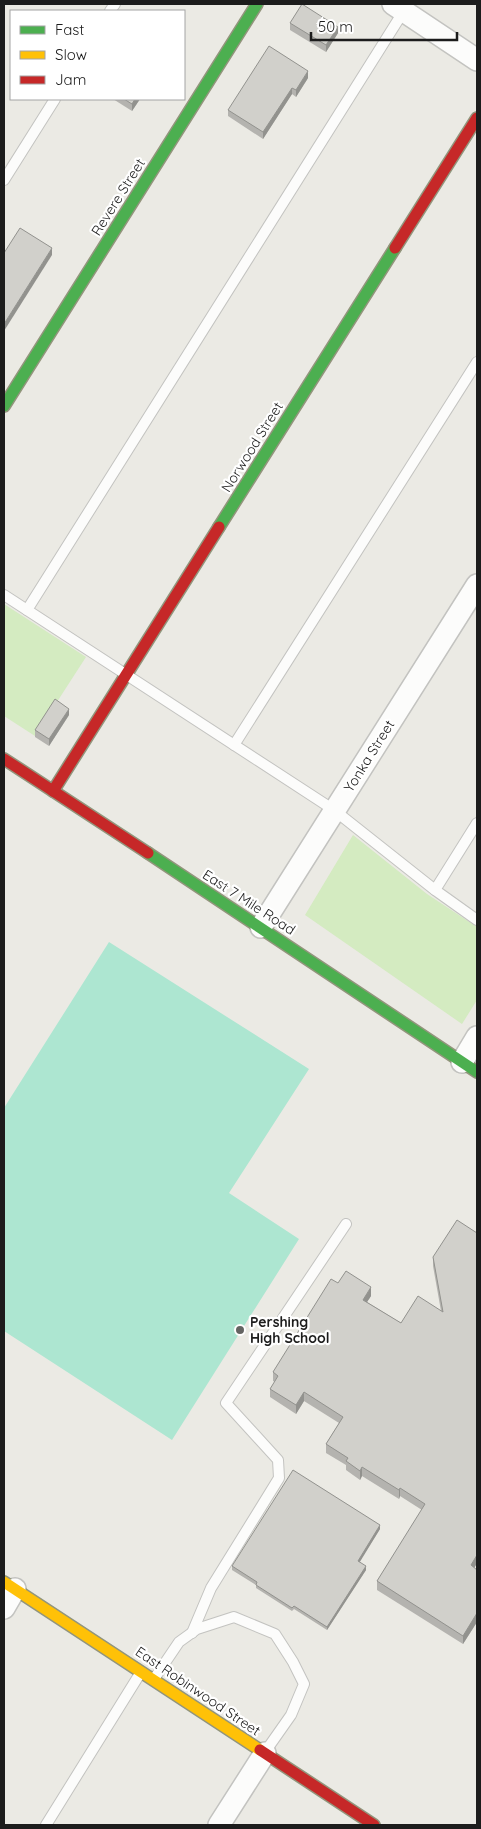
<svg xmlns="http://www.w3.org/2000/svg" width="481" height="1829" font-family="Quicksand,sans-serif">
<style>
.grass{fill:#d4ebc1}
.pitch{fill:#ade6d1}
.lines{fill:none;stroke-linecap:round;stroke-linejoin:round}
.lane-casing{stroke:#c3c3c0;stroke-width:12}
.street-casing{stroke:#c3c3c0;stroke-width:24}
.fast-casing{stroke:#92957c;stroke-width:14}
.slow-casing{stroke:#92957c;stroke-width:14}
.jam-casing{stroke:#92957c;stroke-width:14}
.lane{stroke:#fcfcfb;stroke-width:10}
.street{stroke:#fcfcfb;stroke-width:21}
.fast{stroke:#4caf50;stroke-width:11}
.slow{stroke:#ffc107;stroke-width:11}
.jam{stroke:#c62828;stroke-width:11}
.wall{fill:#b4b3af}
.shaded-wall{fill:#92928e}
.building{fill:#d1d0cb;stroke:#92928e}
.poi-dot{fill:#646462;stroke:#fff;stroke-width:2}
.labels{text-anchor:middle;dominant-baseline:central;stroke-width:4.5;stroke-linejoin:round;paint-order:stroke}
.street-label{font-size:14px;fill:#1c1c1c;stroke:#fff}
.poi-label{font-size:14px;font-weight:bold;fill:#1c1c1c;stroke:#fff;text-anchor:start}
</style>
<rect width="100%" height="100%" fill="#ebeae4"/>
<g class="grass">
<polygon points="4,604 86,657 35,736 4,716"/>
<polygon points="353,835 427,894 477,927 477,1000 462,1024 305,915"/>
</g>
<polygon class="pitch" points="109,942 309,1069 229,1193 299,1239 172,1440 4,1331 4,1108"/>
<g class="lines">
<g class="lane-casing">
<g id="lane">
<polyline points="110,11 115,4"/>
<polyline points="4,180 55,99"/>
<polyline points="4,595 334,810 435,890 477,920"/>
<polyline points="27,610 405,9"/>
<polyline points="234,745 477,362"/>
<polyline points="435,890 477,823"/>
<polyline points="192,1633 211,1588 279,1478 278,1460 226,1403 346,1224"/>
<polyline points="154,1679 179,1642 197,1629 234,1617 275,1634 293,1662 304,1684 291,1715 265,1752"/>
<polyline points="46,1825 141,1672"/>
</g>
</g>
<g class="street-casing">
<g id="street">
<polyline points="393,4 477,60"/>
<polyline points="261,927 477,585"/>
<polyline points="462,1062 477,1037"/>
<polyline points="4,1608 15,1589"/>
<polyline points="219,1825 265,1753"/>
</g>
</g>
<g class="fast-casing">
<g id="fast">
<polyline points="4,406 257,4"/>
<polyline points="219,527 395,248"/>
<polyline points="148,853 477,1072"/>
</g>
</g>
<g class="slow-casing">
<polyline id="slow" points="4,1582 260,1750"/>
</g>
<g class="jam-casing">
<g id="jam">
<polyline points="395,248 477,118"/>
<polyline points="4,759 148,853"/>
<polyline points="53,791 219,527"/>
<polyline points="260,1750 374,1825"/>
</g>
</g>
<use href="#lane" class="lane"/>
<use href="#street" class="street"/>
<use href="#fast" class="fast"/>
<use href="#slow" class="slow"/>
<use href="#jam" class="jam"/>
</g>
<g class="wall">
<polygon points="290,23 338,33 326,52 290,30"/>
<polygon points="308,78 296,97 292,94 263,139 228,116 228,110"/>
<polygon points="113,99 140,99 132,111"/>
<polygon points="69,715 49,746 35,737 35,730"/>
<polygon points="477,1233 477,1563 474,1568 477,1570 477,1622 463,1644 377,1590 377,1581 422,1510 400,1496 399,1499 362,1476 360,1480 346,1470 346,1465 326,1453 326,1444 339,1423 304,1401 296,1414 270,1397 270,1389 275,1382 273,1381 273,1372 338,1283 371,1296 367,1302 401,1323 441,1311 433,1266 433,1257"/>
<polygon points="380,1529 359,1562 366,1570 327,1630 294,1609 292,1611 256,1588 256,1585 232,1570 232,1566"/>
</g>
<g class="shaded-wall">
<polygon points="338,27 338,33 326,52 326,45"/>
<polygon points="308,71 308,78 296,97 296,90"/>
<polygon points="292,88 292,94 263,139 263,132"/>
<polygon points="135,99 140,99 132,111 132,104"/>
<polygon points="52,248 52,255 4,331 4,324"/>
<polygon points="69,709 69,715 49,746 49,739"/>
<polygon points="371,1287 371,1296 363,1308 363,1300"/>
<polygon points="304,1392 304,1401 296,1414 296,1405"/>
<polygon points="362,1467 362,1476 360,1480 360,1471"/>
<polygon points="400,1488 400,1496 399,1499 399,1490"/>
<polygon points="380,1525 380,1529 358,1565 358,1561"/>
<polygon points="477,1555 477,1563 471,1574 471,1565"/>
<polygon points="366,1566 366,1570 327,1630 327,1627"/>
<polygon points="477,1613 477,1622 463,1644 463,1636"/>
</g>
<g class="building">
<polygon points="302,4 338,27 326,45 290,23"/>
<polygon points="269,46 308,71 296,90 292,88 263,132 228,110"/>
<polygon points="124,99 135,99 132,104"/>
<polygon points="20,228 52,248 4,324 4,253"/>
<polygon points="55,699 69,709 49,739 35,730"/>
<polygon points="457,1220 477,1233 477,1555 471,1565 477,1570 477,1613 463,1636 377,1581 425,1504 400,1488 399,1490 362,1467 360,1471 346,1461 348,1458 326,1444 343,1417 304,1392 296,1405 270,1389 278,1376 273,1372 331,1279 338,1283 346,1271 371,1287 363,1300 401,1323 418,1296 443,1312 433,1257"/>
<polygon points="293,1470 380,1525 358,1561 366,1566 327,1627 294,1606 292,1608 256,1585 257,1582 232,1566"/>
</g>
<circle class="poi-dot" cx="240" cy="1330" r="5"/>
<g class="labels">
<g class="street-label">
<text transform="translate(118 197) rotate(-58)">Revere Street</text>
<text transform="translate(252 447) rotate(-58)">Norwood Street</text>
<text transform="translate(369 756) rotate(-58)">Yonka Street</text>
<text transform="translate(249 902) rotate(33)">East 7 Mile Road</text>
<text transform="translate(198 1691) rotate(34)">East Robinwood Street</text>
</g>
<g class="poi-label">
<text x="250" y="1322">Pershing<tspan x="250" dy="16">High School</tspan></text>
</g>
</g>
<rect width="481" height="1829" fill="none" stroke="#1c1c1c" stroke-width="10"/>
<rect x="10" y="10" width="175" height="90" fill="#ffffff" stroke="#a4a4a4"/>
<rect x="20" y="26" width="25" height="8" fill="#4caf50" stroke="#a4a4a4"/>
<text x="55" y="35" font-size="15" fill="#1c1c1c">Fast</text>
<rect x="20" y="51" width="25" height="8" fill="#ffc107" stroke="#a4a4a4"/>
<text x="55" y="60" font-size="15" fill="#1c1c1c">Slow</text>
<rect x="20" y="76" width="25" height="8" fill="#c62828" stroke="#a4a4a4"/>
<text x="55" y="85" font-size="15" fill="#1c1c1c">Jam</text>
<path d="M311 32v8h146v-8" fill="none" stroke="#1c1c1c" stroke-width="2.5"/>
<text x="318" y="32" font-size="15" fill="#1c1c1c" stroke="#ffffff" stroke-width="4" paint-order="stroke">50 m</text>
</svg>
